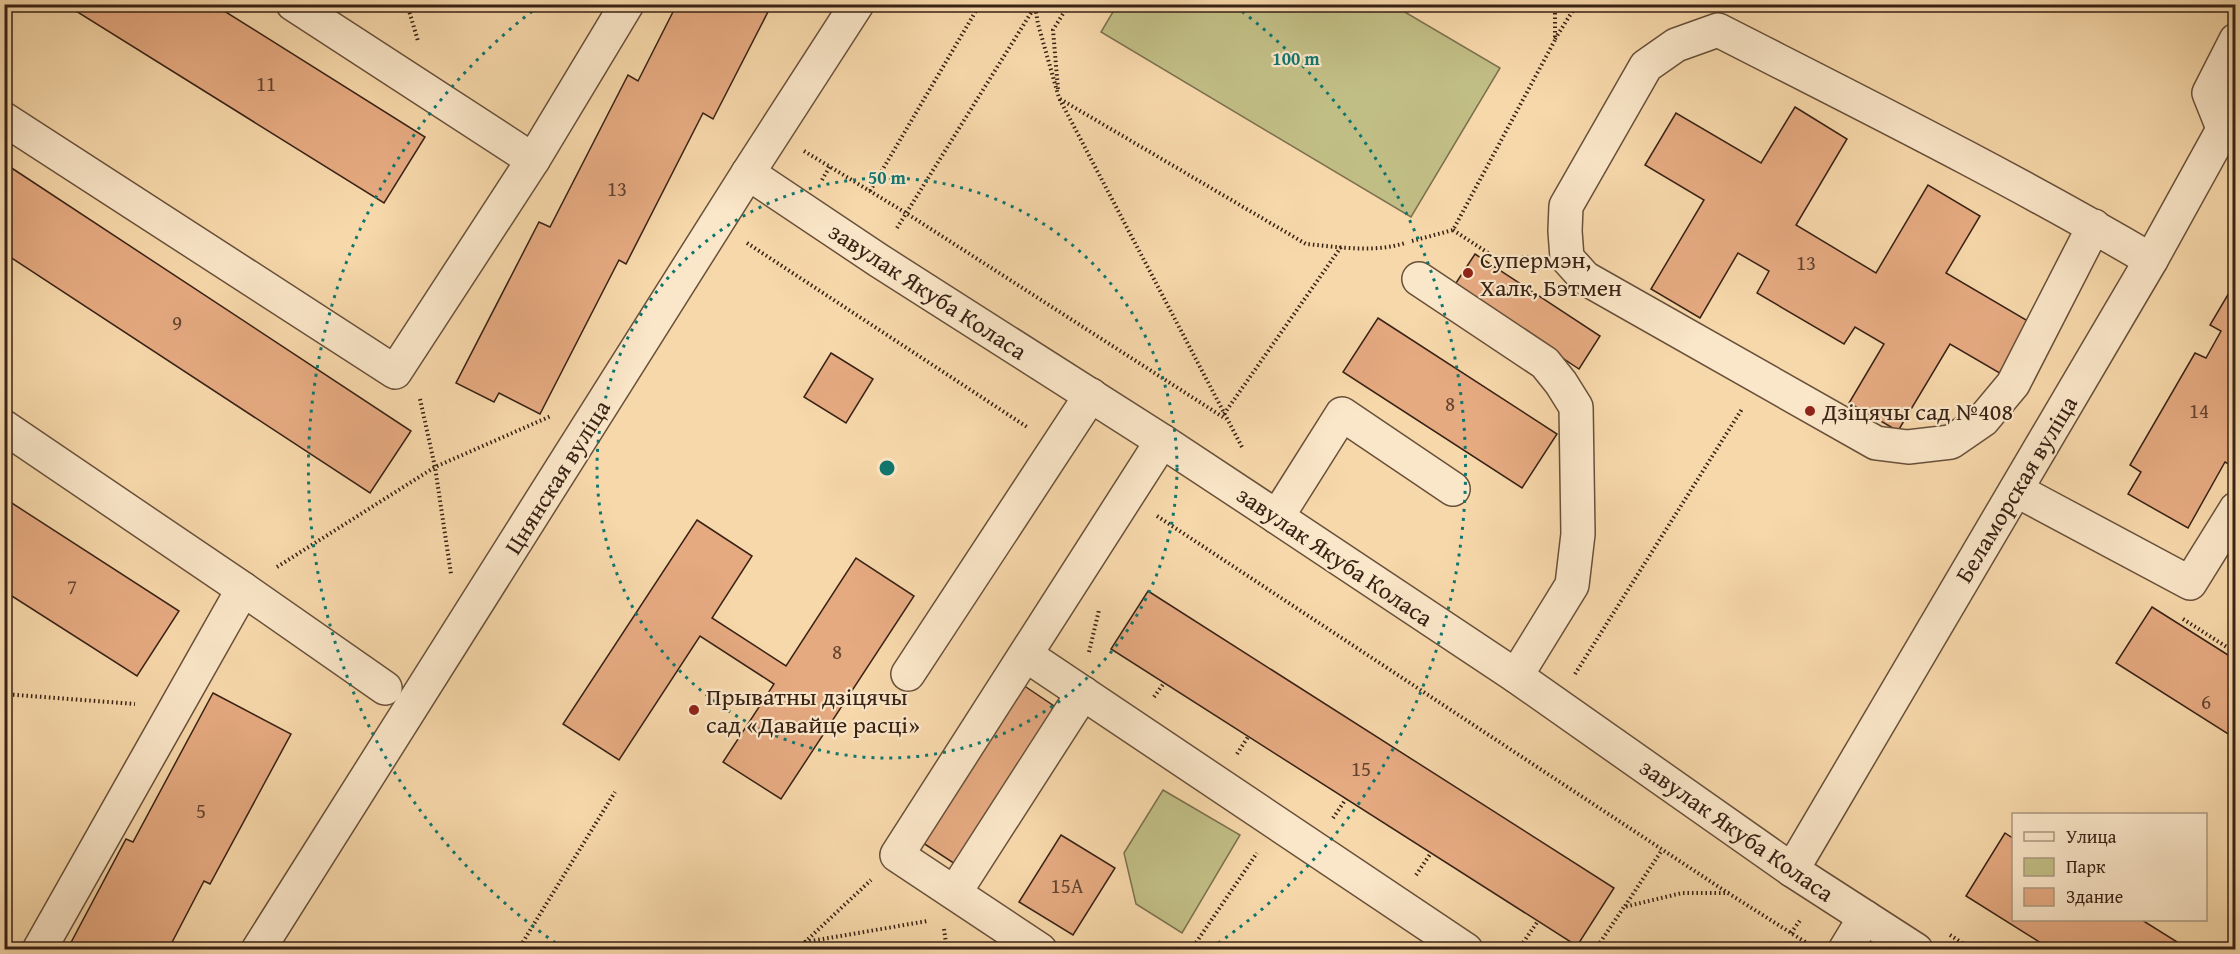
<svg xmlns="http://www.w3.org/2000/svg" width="2240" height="954" font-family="'Gentium Book Plus',serif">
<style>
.green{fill:#c1be85;stroke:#7c704d;stroke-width:1.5}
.building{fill:#e6aa81;stroke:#382215;stroke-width:1.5}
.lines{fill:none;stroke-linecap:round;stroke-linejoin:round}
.minor-casing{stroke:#68503a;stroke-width:36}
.path{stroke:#382215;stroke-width:4;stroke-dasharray:1.5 3;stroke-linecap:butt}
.minor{stroke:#fae6c8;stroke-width:33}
.ring{fill:none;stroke:#0f766e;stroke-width:3;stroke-dasharray:3 6}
.poi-dot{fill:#8f2418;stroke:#fae6c8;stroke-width:2}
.labels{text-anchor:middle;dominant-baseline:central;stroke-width:4.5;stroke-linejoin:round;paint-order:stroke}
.number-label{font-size:21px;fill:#644430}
.poi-label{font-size:24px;fill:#382215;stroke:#fae6c8;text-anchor:start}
.street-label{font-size:24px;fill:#382215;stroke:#fae6c8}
.centre{fill:#0f766e;stroke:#fae6c8;stroke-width:3}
.ring-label{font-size:18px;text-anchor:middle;font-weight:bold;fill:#0f766e;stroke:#fae6c8;stroke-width:4.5;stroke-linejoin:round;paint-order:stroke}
</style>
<rect width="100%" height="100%" fill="#f7d8aa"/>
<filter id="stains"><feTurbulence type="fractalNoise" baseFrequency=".00333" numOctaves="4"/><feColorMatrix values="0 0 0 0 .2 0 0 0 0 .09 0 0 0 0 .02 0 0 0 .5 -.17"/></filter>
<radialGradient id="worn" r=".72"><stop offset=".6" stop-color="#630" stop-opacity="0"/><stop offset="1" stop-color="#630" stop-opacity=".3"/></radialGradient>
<g class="green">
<polygon points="1117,5 1393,5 1500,68 1411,217 1101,32"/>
<polygon points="1163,790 1240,835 1182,933 1136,904 1124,853"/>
</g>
<g class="building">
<polygon points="73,4 213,4 425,137 384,203 71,8"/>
<polygon points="677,4 772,4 713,119 703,113 626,264 619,260 540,414 499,393 494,402 456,383 539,222 550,227 628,75 638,81"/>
<polygon points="1795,107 1847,139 1796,225 1876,273 1928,185 1980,216 1946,273 2033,324 2003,375 1950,344 1898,431 1849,403 1884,344 1855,327 1844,344 1757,293 1769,271 1738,253 1700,318 1651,289 1704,200 1645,165 1676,113 1761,163"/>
<polygon points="4,163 411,431 370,493 4,253"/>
<polygon points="1475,254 1600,336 1579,369 1454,286"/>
<polygon points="2236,281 2236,468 2225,462 2188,528 2128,494 2141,472 2130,465 2195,353 2206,358 2221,331 2210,325"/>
<polygon points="1378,318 1557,434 1522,488 1343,372"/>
<polygon points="831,353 873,379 846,423 804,397"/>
<polygon points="4,498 179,611 137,676 4,591"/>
<polygon points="697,520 752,556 712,618 786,666 856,558 914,596 781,799 723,762 774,684 700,636 619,760 563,724"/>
<polygon points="1148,591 1614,888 1577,946 1111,649"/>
<polygon points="2152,607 2236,660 2236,739 2116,663"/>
<polygon points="1023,685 1057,708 955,864 920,841"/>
<polygon points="213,693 291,734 210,884 204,881 168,950 67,950 126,839 133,842"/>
<polygon points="2005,833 2014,839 2014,920 2142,920 2190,950 2052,950 1966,896"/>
<polygon points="1061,835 1115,868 1073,935 1019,902"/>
</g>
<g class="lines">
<g class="minor-casing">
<g id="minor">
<polyline points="293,4 533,160"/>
<polyline points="4,119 395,372 533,160 627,4"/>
<polyline points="2223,128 2209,93 2236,40"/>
<polyline points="748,173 878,260 1162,441 1277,517 1516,676 1792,870 1916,950"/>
<path d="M2094,226L2013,384L1983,420L1951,442L1908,447L1876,443L1585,278L1567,258L1565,231L1566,206L1646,66L1676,45L1718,30C1863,104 2010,177 2151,260"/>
<polyline points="1419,279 1545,363 1561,383 1576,407 1578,534 1572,585 1516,676"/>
<polyline points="4,427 243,589"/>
<polyline points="2016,490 2190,583 2236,509"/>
<polyline points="1277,517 1342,414 1453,489"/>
<polyline points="1026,655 1466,950"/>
<polyline points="908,674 1091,395"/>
<polyline points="1792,870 2151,260 2236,106"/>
<polyline points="955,892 1083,693"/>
<polyline points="39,950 243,589 385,688"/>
<polyline points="258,950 748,173 857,4"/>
<polyline points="1040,950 897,855 1162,441"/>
<polyline points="1845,950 1865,917"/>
</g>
</g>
<g class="path">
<polyline points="407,4 418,41"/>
<polyline points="1033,4 1035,6 1038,24 1059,98 1243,449"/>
<polyline points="1555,39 1577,4"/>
<polyline points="1058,89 1053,30 1069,4"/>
<path d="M1060,99L1306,244C1339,247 1374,253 1405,243"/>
<polyline points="804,151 906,213 1226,419"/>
<polyline points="822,180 830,166"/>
<polyline points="870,191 980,4"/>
<polyline points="897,228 1034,8"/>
<polyline points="1453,230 1505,264 1518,257 1530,257"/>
<polyline points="1412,241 1453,230 1555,40 1555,4"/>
<polyline points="747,243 1027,427"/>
<polyline points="420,399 435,467 451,574"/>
<polyline points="1224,414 1341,247"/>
<polyline points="1157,516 1728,893"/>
<polyline points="277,567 435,467 551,416"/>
<polyline points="2183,619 2236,653"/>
<polyline points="1089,652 1099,610"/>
<polyline points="1575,674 1742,409"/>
<polyline points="4,694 135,704"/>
<polyline points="1154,697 1164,683"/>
<polyline points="1237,754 1248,737"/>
<polyline points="1333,818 1346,799"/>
<polyline points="1416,875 1431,853"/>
<polyline points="1625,906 1662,850"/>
<polyline points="944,929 947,950"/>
<polyline points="1791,933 1801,919"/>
<polyline points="1950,935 1973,950"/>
<polyline points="805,942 928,921"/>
<polyline points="518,950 615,792"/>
<polyline points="800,950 805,942 871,880"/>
<polyline points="1191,950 1257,853"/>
<polyline points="1518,950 1538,921"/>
<polyline points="1595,950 1624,907 1682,893 1728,893 1810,945"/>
</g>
<use href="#minor" class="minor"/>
</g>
<g class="ring">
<circle cx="887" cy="468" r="290"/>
<path d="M563 948A579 579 0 0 1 539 6M1235 6A579 579 0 0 1 1211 948"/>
</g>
<g class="poi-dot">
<circle cx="1468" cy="273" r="6"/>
<circle cx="1810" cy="411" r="6"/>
<circle cx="694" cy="710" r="6"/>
</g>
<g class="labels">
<g class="number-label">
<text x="266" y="83">11</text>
<text x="617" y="188">13</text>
<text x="1806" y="262">13</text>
<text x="177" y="322">9</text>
<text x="1450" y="403">8</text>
<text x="2199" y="410">14</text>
<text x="72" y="586">7</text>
<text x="837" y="651">8</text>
<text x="2206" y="701">6</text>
<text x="1361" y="768">15</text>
<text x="201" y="810">5</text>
<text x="1067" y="885">15А</text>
</g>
<g class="poi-label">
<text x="1480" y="259">Супермэн,<tspan x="1480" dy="28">Халк, Бэтмен</tspan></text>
<text x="1822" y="411">Дзіцячы сад №408</text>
<text x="706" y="696">Прыватны дзіцячы<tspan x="706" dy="28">сад «Давайце расці»</tspan></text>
</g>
<g class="street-label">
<text transform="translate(928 291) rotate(33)">завулак Якуба Коласа</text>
<text transform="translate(557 477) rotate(-58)">Цнянская вуліца</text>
<text transform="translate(2016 489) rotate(-59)">Беламорская вуліца</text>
<text transform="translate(1335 556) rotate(34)">завулак Якуба Коласа</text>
<text transform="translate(1737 830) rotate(35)">завулак Якуба Коласа</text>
</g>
</g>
<circle cx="887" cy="468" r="9" class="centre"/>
<g class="ring-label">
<text x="1296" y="65">100 m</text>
<text x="887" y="184">50 m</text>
</g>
<rect width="2240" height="954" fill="none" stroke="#f7d8aa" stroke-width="24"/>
<rect x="6" y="6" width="2228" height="942" fill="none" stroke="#382215" stroke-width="3"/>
<rect x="12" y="12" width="2216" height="930" fill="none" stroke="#382215" stroke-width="1.5"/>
<rect x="2012" y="813" width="195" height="108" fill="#fae6c8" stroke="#ac9880" stroke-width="1.5"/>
<rect x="2024" y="832" width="30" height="9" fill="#fae6c8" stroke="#ac9880" stroke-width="1.5"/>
<text x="2066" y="843" font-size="18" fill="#382215">Улица</text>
<rect x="2024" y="858" width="30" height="18" fill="#c1be85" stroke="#ac9880" stroke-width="1.5"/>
<text x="2066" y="873" font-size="18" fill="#382215">Парк</text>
<rect x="2024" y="888" width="30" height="18" fill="#e6aa81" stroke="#ac9880" stroke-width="1.5"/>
<text x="2066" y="903" font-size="18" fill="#382215">Здание</text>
<rect width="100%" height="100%" filter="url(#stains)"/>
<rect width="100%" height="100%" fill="url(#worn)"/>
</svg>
